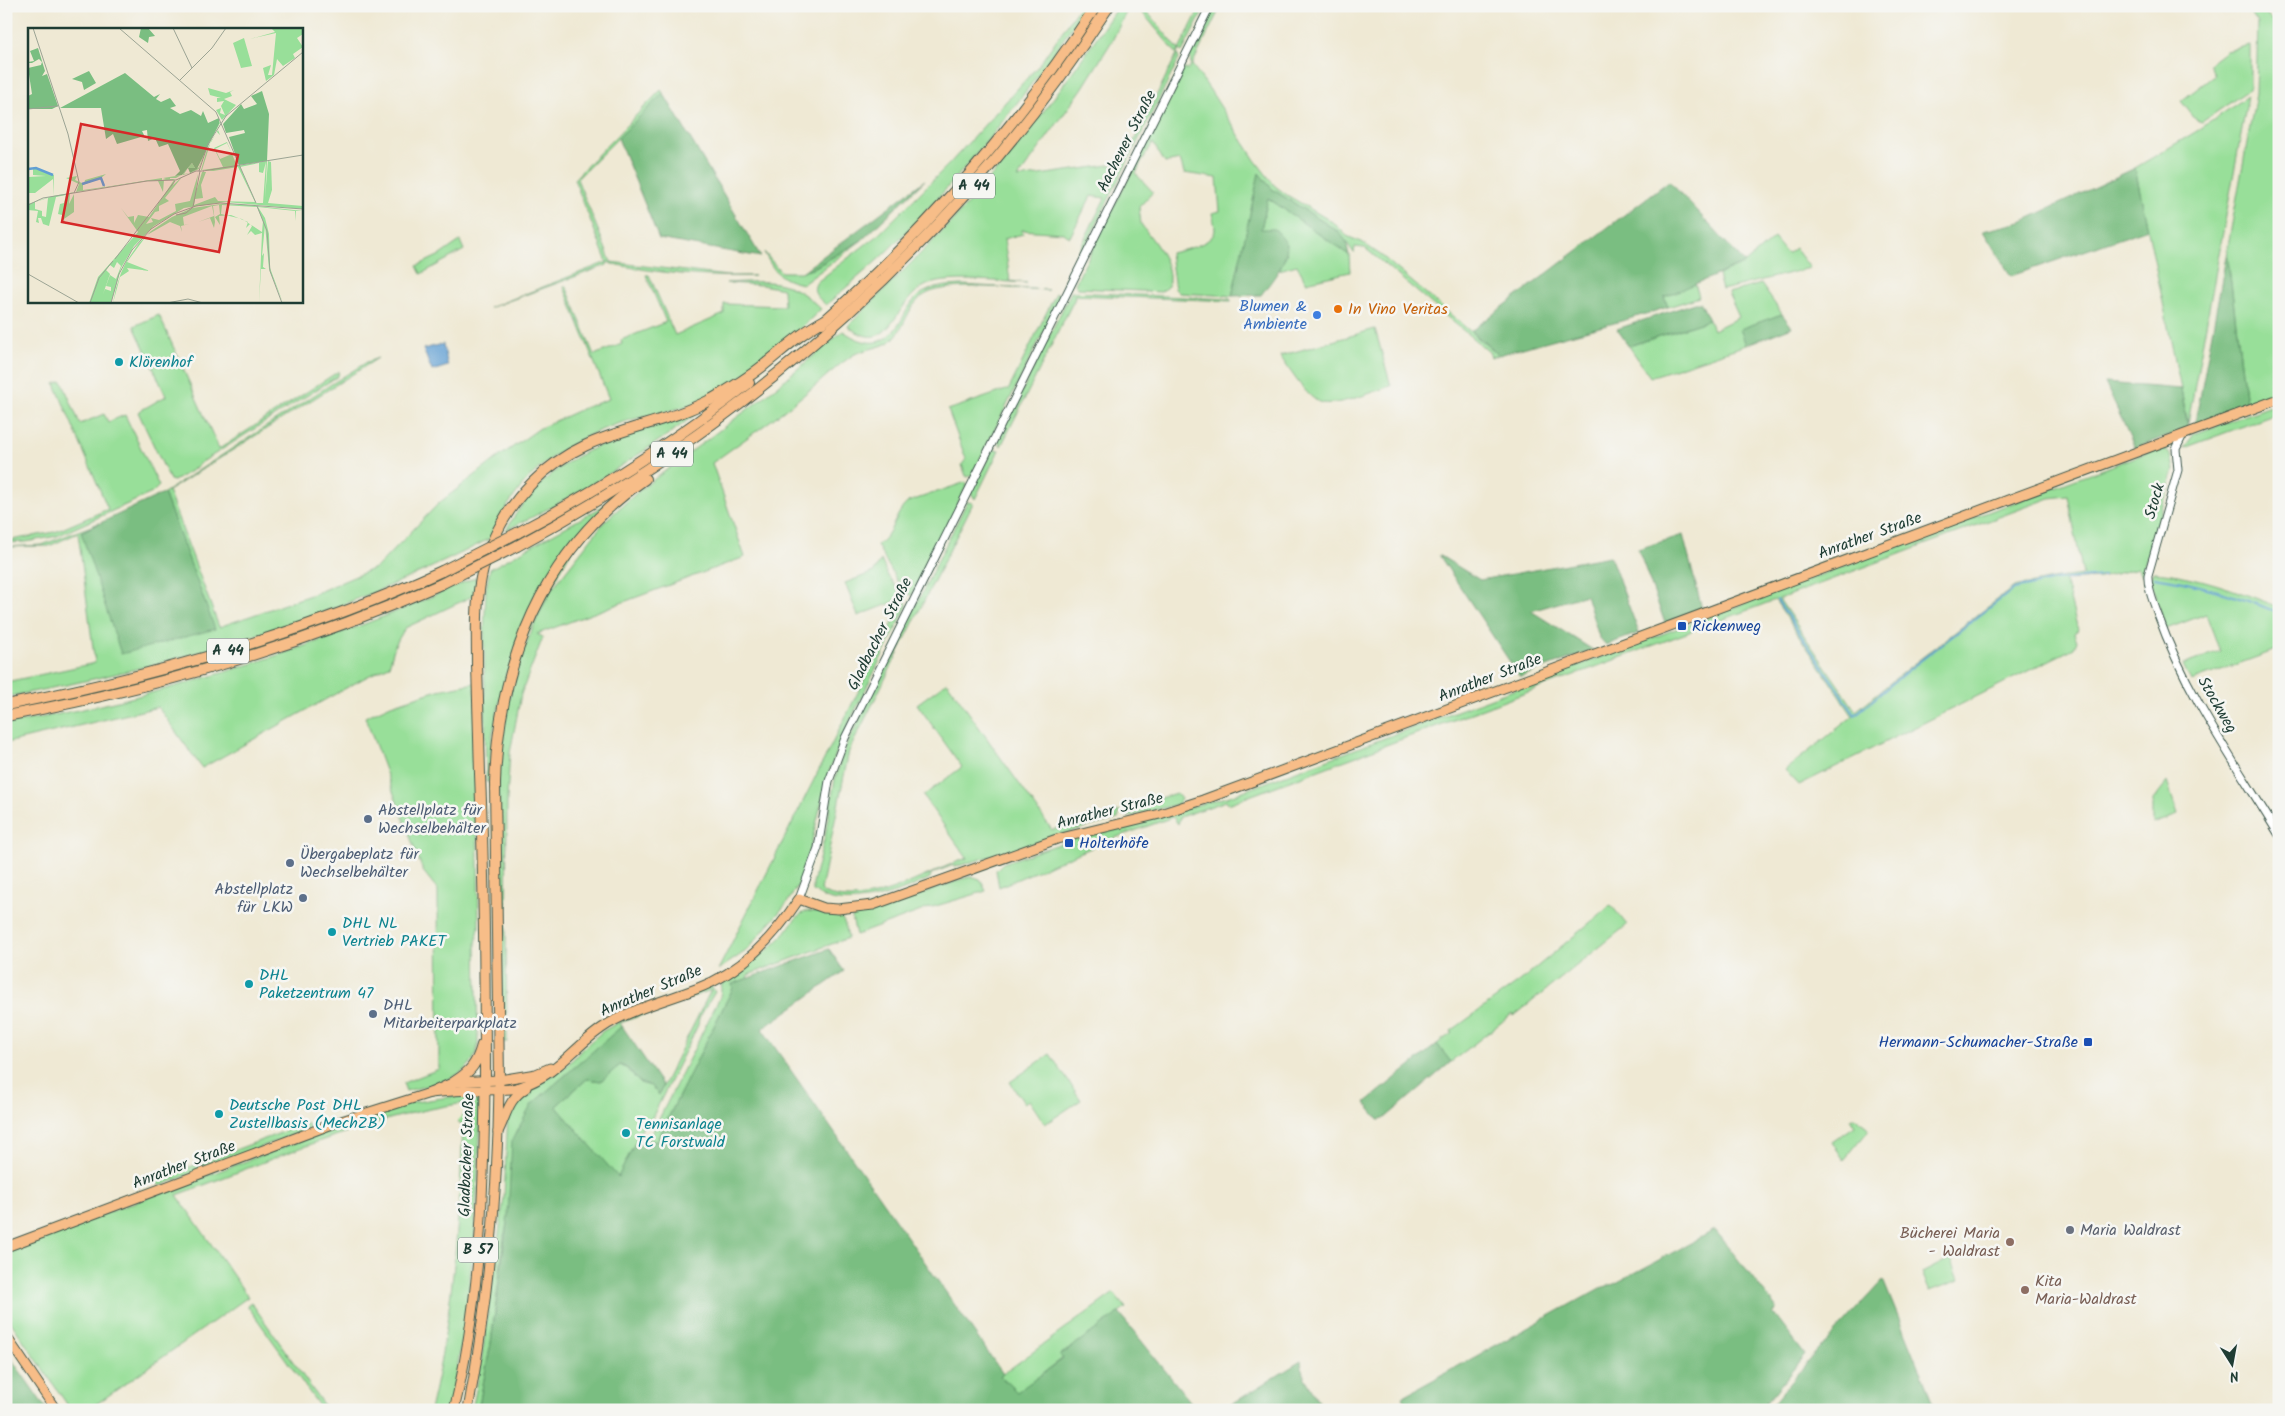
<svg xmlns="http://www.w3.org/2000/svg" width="2285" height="1416" font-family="Kalam,sans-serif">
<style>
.green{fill:#98df99;stroke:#5c8e66;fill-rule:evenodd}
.forest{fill:#7abe81;stroke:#4c7e5a}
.water{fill:#619fd3;stroke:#406e84}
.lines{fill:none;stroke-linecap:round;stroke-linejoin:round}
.stream{stroke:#619fd3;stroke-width:2}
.minor-casing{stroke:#3e574c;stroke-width:9}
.major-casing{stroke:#3e574c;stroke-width:11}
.highway-casing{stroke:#3e574c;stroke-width:12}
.minor{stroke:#fff;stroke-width:7}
.major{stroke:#f7bd88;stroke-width:9}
.highway{stroke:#f7bd88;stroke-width:10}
.highway-bridge-casing{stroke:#3e574c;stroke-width:12;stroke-linecap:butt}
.highway-bridge{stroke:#f7bd88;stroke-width:10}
.food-dot{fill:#e8710a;stroke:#f6f6f2;stroke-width:2}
.shop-dot{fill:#3f7fe0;stroke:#f6f6f2;stroke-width:2}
.culture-dot{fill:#0f9aa8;stroke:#f6f6f2;stroke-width:2}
.transit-dot{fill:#1a4fb4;stroke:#f6f6f2;stroke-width:2}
.service-dot{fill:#5c6f8a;stroke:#f6f6f2;stroke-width:2}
.worship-dot{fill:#6b7280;stroke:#f6f6f2;stroke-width:2}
.education-dot{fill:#8d6e63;stroke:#f6f6f2;stroke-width:2}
.labels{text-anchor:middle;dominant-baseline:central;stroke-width:5;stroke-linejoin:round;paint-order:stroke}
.shield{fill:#f6f6f2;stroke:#60746d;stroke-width:1}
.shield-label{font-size:15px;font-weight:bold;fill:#1f3d34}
.street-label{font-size:16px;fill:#1f3d34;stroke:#f6f6f2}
.shop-label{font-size:16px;fill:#366cbe;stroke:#f6f6f2;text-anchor:end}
.food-label{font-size:16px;fill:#c56008;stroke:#f6f6f2;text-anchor:start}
.culture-label{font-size:16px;fill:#0d838f;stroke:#f6f6f2;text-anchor:start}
.transit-label{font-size:16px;fill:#164399;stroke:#f6f6f2;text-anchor:start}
.service-label{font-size:16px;fill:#4e5e75;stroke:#f6f6f2;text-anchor:start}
.worship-label{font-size:16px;fill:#5b616d;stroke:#f6f6f2;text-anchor:start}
.education-label{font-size:16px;fill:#785e54;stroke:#f6f6f2;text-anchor:end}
.inset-river{fill:none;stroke:#619fd3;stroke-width:2.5}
.inset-road{fill:none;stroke:#9ca494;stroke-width:1}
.view{fill:#d62828;fill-opacity:0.15;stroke:#d62828;stroke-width:2.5}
.inset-edge{fill:none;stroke:#1f3d34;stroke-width:2.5}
</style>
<rect width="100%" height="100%" fill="#f6f6f2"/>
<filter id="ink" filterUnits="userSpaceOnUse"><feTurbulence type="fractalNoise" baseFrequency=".02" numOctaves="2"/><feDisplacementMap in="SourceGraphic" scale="10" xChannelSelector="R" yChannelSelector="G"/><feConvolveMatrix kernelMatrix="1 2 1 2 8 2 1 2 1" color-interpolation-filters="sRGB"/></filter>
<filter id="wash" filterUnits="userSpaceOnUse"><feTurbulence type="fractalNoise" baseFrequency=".0096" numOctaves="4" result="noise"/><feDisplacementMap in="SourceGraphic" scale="20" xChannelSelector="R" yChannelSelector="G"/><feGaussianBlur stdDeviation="1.12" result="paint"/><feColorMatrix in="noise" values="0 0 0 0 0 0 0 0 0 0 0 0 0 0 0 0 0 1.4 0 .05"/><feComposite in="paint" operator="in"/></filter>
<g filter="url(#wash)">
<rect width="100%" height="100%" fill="#efe9d4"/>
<g class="green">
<path d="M1080,6H1086C1027,95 960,180 883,255C865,272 845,288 826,305C819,298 810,293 817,282L879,234L951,162L1039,65Z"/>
<path d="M1118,6H1129L1112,41L1082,89L1018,178L1123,163L1177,54L1137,6H1142L1179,50L1201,6H1206L1182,52L1179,50L1177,54L1179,59L1069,279L1063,283L1105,198L1091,196L1070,237L1063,233L1022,230L1023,234L1004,239L1010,281L1027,283C1003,282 942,275 923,287C893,304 890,359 848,326C893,280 941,236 983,186C1032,130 1076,69 1118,6Z"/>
<path d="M1214,6H1221L1192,65L1208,87L1255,160L1275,186L1287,195L1334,223L1347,236L1363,243L1382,256L1498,355L1491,357L1489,352L1365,248L1355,247L1354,253L1339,232L1272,189L1259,174L1232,296L1179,293L1175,289L1170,253C1181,251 1214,244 1215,230C1215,225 1213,218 1212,213L1220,211L1217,178L1184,173L1180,160L1165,163L1153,143L1141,162L1136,174L1153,192L1139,207L1141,224C1153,241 1174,263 1168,286L1161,292L1078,288L1075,284L1183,69H1189L1191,65L1190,54Z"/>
<polygon points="2246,6 2262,6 2276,28 2279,41 2279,396 2197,426 2195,425 2200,422 2246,404 2227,251 2256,94 2258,23"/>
<polygon points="2250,45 2250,89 2202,122 2196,120 2181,101 2215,75 2210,66 2210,63 2226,51"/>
<path d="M661,90L663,93L577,179L611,262L727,276H754C706,278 659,273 612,264L608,262L607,265L489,308L607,262L574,179Z"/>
<polygon points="2248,96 2188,423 2135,168 2197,131"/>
<polygon points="1268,198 1349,255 1350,272 1306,282 1297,265 1279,270 1287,253 1261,229"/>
<polygon points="1774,238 1787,254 1795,248 1810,268 1722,290 1718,275 1745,263"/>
<path d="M862,240L803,284C780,280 774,272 764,252L781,272H802L812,269Z"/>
<polygon points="460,241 464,250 421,274 417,266 440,255"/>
<path d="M646,275H649L675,335L724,314V304L784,306L783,289L762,285L726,283C769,281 789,277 821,309C791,338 762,364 727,386C719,390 712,396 704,400C680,410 652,414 627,421C564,439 516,477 491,538C340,617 173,666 6,697V682L95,663L78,533L49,546L6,547L42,545L99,523L81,532L214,629L164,493L333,383L367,362L378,358L168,491L219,627L316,593L377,567L439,503L500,456L540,428L584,408L609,399L564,287L566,286L594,355L622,344L621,340L666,322Z"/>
<polygon points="1695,283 1699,297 1668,307 1664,297"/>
<polygon points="1761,284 1782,314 1741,329 1746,345 1650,377 1629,346 1709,320 1713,330 1739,317 1728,293"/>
<path d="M962,285L1048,290C1021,289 950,282 928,293C907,303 907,326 892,340C881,349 865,348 853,355C836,366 822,381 806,393C776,418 744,440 712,463L745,557L537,634L543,637L521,694L510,753L507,798L506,935L507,1042H502L498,763L511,691L520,659L534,625L551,590L605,521L641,489L764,397L843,331C867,347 884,348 901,321C906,312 910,303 918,296C931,286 947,286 962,285Z"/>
<polygon points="1071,292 1230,299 1232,301 1074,295 1075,298 1001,446 998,440"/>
<polygon points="1056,293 1062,295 972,475 968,477 966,476 962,465 966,459 948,410 1009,389"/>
<polygon points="159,315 219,449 339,371 338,376 199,464 194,469 174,481 170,480 138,412 166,396 134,326"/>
<path d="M1375,329L1391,386C1374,391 1332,410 1317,401C1304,393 1289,369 1280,356Z"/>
<polygon points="62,381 80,424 104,414 108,422 125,415 159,486 152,493 57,536 26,542 6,543 6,541 55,532 108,509 55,384"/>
<polygon points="2279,403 2279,413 2184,448 2194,434"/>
<path d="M698,413C638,457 574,498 506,530C553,447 616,440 698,413Z"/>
<path d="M2162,447L2171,455L2174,470L2141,576L2138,568L2100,578L2065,580L2078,630L2074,633L2077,641L2074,648L1799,785L1785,770L1853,716L1775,600L1228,804L1226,801L1180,817L1178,824L1173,817L1112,839L999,887L996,870L1003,863L1086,835L1227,797ZM2068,496L2083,575L2057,578L2014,587L1907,669L1856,711L1779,599L2050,498Z"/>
<polygon points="992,450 999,450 975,499 971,493"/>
<path d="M966,482L967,485L912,595L907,594L897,581L877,545C894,534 894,514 908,502Z"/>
<path d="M967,502L973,503L849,751L821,890L823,893C869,912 924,873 967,858L923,796L962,767L917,704L947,682L1052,830L1120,811L1118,819C1063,832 1009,852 954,867L953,865L931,874L930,878C904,892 852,910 823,897C820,896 817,893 813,891V883L825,836L835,779L844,750Z"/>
<polygon points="607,504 578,537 506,674 492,737 489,782 486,782 484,637 486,589 490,569"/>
<polygon points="881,560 888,576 904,598 858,616 845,583 874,572"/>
<path d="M2153,572C2198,575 2237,591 2279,607V649L2191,681L2183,665L2220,651L2206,614L2166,629L2150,579Z"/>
<path d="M476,577L475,595L405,628L395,645L389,666L366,677L202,768L158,707L6,743V724C135,702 264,664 385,616C416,604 446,590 476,577Z"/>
<polygon points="905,599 907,606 844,733 829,772 803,877 787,903 746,951 718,970"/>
<path d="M475,683L479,927L476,944L478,1046C473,1079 433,1084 406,1091L403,1083L439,1069L438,890L423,871L365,717L391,705L438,690Z"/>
<polygon points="2167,782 2178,815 2153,824 2153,800"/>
<polygon points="1176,793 1181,799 1178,804 1128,817 1125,809"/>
<polygon points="971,876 980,879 986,891 929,908 856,935 852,918 856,913 881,908"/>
<polygon points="1611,905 1627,925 1514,1016 1512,1014 1451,1062 1437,1044 1452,1033 1451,1031 1520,981"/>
<path d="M807,911C833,914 844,908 848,938L748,975L747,979L732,984L733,988L656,1142L649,1139L720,997L722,983L725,979C746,965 768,953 785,933C791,924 797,915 807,911Z"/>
<polygon points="708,987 712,987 715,992 699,1018 698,1025 648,1126 644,1124 618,1178 556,1106 587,1079 601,1081 620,1065 626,1068 640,1083 651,1086 659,1094 711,990 620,1023 622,1026 532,1104 504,1238 491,1343 478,1410 472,1410 480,1370 504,1198 508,1112 520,1093 565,1068 583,1048 603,1031 619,1022"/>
<polygon points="1050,1054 1081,1100 1045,1124 1029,1100 1024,1103 1010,1082"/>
<path d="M470,1094L479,1100L481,1113L475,1232L465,1322L450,1410H430C453,1316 459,1221 463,1125L457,1121L466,1112L468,1108L465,1103C365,1117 271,1161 177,1195L248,1297L88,1410H71L6,1315V1250L351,1122L408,1103Z"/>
<polygon points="1854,1117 1867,1126 1869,1130 1844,1160 1832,1142 1855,1126 1850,1119"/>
<polygon points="307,1123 310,1128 160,1186 155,1180"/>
<polygon points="1951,1258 1959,1280 1930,1291 1922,1273"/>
<polygon points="1114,1293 1126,1308 1061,1355 1063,1358 1017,1393 1000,1376"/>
<polygon points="251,1302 327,1410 322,1410 247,1305"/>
</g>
<g class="forest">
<polygon points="663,93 665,96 761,257 659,239 618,138"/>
<polygon points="2135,168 2148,229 2011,276 1983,231 2021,222"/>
<path d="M1259,173L1272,189L1339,232L1346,241L1349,255L1268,198L1261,229H1275L1287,244C1287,264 1272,280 1261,295L1232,296Z"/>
<polygon points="925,180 862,240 812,269 802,272"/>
<path d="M1669,181L1745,263L1664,297L1668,307C1612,325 1555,338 1499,355L1471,331Z"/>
<polygon points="2227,251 2246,404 2195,425"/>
<polygon points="1695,303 1701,303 1709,320 1629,346 1617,329"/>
<polygon points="1782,314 1792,327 1746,345 1740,329"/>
<polygon points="2105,383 2181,389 2188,428 2135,448"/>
<polygon points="164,493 215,629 121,654 81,532"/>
<polygon points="1683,535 1702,609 1665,623 1638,549"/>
<polygon points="1439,555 1480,580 1610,556 1639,633 1606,645 1599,637 1586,595 1531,611 1593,650 1520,677"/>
<polygon points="829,949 844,971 762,1029 1003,1374 1000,1376 1017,1392 1063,1359 1060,1355 1119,1313 1197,1410 478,1410 491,1343 508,1215 512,1140 532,1104 622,1026 663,1086 659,1095 651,1086 640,1083 627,1068 620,1065 601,1081 587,1079 556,1106 618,1177 637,1139 642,1142 649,1139 656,1142 733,988 732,984"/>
<polygon points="1437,1044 1451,1062 1384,1119 1379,1120 1365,1103"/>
<polygon points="1715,1230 1777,1309 1773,1313 1805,1355 1760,1410 1397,1410 1406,1405 1402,1397 1600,1288 1614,1284"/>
<polygon points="1883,1280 1936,1410 1767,1410 1808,1361"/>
<polygon points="6,1351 47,1410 6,1410"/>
<polygon points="1301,1361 1303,1374 1323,1410 1222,1410"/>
</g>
<polygon class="water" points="443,344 448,366 432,371 423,349"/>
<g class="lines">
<g class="stream">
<path d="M2154,577C2198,583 2238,596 2279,613"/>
<polyline points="1777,600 1855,715 1907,671 2014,589 2056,580 2103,576"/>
</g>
</g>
</g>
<g filter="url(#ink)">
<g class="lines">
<g class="minor-casing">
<g id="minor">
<path d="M2183,435L2176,449L2178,470L2148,575C2147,588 2154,603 2158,615C2186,694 2236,764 2279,835"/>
<polyline points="799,899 818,848 829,781 845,738 1210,6"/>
</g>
</g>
<g class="major-casing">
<g id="major">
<path d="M430,1093C447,1091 465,1090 483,1090C495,1089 509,1091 520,1087C560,1074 575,1044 608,1024C635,1008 667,1000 696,989C742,972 773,938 799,899L824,908L838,909L873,905L1057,839L1160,814L1203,800L2279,399"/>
<path d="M498,1132C507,1114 508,1099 526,1088"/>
<polyline points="6,1247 335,1123 430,1093 454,1082 499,1080 536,1074 550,1068"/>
<polyline points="6,1336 56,1410"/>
<path d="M454,1410C480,1304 484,1193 485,1085"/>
<path d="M468,1410C488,1302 498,1195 499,1085"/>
</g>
</g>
<g class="highway-casing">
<g id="highway">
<path d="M822,323C927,231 1019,123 1096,6"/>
<path d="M517,533C599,490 676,440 749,383"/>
<path d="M517,546C757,418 961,234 1109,6"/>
<path d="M6,705C156,676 303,634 442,571"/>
<path d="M6,716C156,688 302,646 441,584"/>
<path d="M485,1080C485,978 484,876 480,774C479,738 478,701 477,664C477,633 475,600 483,569C491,537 509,506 532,483C586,428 649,432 712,399C730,389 748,378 764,365C784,349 802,332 825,320"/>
<path d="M499,1080L495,784C498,663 543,550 645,479"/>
<path d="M454,1082C470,1072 477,1064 482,1045"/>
</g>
</g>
<use href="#minor" class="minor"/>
<use href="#major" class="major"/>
<use href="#highway" class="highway"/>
<g class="highway-bridge-casing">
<g id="highway-bridge">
<polyline points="442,571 517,533"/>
<polyline points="441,584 517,546"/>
</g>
</g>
<use href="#highway-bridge" class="highway-bridge"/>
</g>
</g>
<circle class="food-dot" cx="1338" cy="309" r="5"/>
<circle class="shop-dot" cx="1317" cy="315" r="5"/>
<g class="culture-dot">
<circle cx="119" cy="362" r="5"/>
<circle cx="332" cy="932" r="5"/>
<circle cx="249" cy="984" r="5"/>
<circle cx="219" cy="1114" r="5"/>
<circle cx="626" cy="1133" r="5"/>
</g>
<g class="transit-dot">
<rect x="1677" y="621" width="10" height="10" rx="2.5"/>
<rect x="1064" y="838" width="10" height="10" rx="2.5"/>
<rect x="2083" y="1037" width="10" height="10" rx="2.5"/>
</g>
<g class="service-dot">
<circle cx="368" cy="819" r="5"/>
<circle cx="290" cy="863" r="5"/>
<circle cx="303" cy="898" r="5"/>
<circle cx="373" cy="1014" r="5"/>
</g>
<circle class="worship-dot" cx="2070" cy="1230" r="5"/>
<g class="education-dot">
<circle cx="2010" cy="1242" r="5"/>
<circle cx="2025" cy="1290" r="5"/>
</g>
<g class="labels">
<g class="shield">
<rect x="953" y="173.5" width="42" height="25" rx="4"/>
<rect x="651" y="441.5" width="42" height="25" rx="4"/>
<rect x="207" y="638.5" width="42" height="25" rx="4"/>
<rect x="458" y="1237.5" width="40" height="25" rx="4"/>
</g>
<g class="shield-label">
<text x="974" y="186">A 44</text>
<text x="672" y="454">A 44</text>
<text x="228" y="651">A 44</text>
<text x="478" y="1250">B 57</text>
</g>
<g class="street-label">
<text transform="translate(1127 141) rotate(-63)">Aachener Straße</text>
<text transform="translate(2155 501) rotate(-74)">Stock</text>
<text transform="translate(1870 536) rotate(-20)">Anrather Straße</text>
<text transform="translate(880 634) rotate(-63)">Gladbacher Straße</text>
<text transform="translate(1490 678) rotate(-21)">Anrather Straße</text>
<text transform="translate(2217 705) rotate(60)">Stockweg</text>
<text transform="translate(1110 811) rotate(-14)">Anrather Straße</text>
<text transform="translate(651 991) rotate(-23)">Anrather Straße</text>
<text transform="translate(467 1155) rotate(-88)">Gladbacher Straße</text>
<text transform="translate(184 1165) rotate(-21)">Anrather Straße</text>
</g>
<g class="shop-label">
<text x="1307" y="306">Blumen &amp;<tspan x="1307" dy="18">Ambiente</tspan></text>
</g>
<g class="food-label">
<text x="1348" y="309">In Vino Veritas</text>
</g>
<g class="culture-label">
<text x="129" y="362">Klörenhof</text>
<text x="342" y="923">DHL NL<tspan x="342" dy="18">Vertrieb PAKET</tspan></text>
<text x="259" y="975">DHL<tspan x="259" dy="18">Paketzentrum 47</tspan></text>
<text x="229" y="1105">Deutsche Post DHL<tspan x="229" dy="18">Zustellbasis (MechZB)</tspan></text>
<text x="636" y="1124">Tennisanlage<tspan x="636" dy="18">TC Forstwald</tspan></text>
</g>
<g class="transit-label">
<text x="1692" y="626">Rickenweg</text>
<text x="1079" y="843">Holterhöfe</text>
<text x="2078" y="1042" text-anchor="end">Hermann-Schumacher-Straße</text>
</g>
<g class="service-label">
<text x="378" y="810">Abstellplatz für<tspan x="378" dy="18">Wechselbehälter</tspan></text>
<text x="300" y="854">Übergabeplatz für<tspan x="300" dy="18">Wechselbehälter</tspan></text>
<text x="293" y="889" text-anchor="end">Abstellplatz<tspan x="293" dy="18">für LKW</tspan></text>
<text x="383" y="1005">DHL<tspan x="383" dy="18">Mitarbeiterparkplatz</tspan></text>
</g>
<g class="worship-label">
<text x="2080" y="1230">Maria Waldrast</text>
</g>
<g class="education-label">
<text x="2000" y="1233">Bücherei Maria<tspan x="2000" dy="18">- Waldrast</tspan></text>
<text x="2035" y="1281" text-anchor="start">Kita<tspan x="2035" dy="18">Maria-Waldrast</tspan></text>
</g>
</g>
<g transform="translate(28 28)">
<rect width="275" height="275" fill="#efe9d4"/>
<path d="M243,0H275V6L269,10L275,19L265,26L267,30L255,38L249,31L246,47L238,53L235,40L243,37L240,47H244L248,5L222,11L247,4ZM216,10L224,38L213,40L205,15ZM180,60L198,65L206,62L202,64L204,68L196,71L208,77L194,92L188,82L193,80L192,85L197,87L193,78L196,73L189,74V70H193L182,67ZM190,90L192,95L179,118L171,141L163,145H162L155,147V146L148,150H142V151H145L147,152L145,157L155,148L137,170L141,173L131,178V183L127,184L118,196L125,194L123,190L131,192L148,183L147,176L162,173L170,146L168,164L174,144H178L173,157L175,170L167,171L166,177L187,169L190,173L227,174L210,139L185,143L173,142L179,121L190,102L192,107L189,104L183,113L174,142L195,139L186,120L199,114L209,138L239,133L237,170L240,133L243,134L244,162L240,175L275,178V181L198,174L156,180L126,198L106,218L93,240L83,275H61L70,249L110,204L93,180L100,189L106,188V195L110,187L121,189L146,152H136L135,164L130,153H120L48,164L51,156L38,150L49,148L47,152L56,156L57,152L78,146L73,150L77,159L134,150V152L138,151L135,150L154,147L164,135L167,140H160L156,146L162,145L171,139L179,117L191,96ZM199,115L204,126L192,131L187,121ZM238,134L235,175H228L212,139L231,135V144L235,145ZM73,150L76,159L55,162V157ZM89,234L93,238L88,251L82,247L78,258L83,259V263L77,261L75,266L82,246L78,242L82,237L86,240ZM3,140H8L26,147L25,168L47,164L42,166L41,176L46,166V184L36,191L38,198L34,187L30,186L32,176L36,175L38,167L28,169L21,198L15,196L13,190H10L11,195L8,194L10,183L0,182V176L25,168V151L7,165H0V149L18,148L5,147V140L0,141ZM20,170L18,189L14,188V183L7,181V174ZM193,176L220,177L275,183H268V193L267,183L230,179L237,190L241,206L242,240L255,275L241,241L237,197L234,228L236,225L235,239L238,241H233L231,275L234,205L227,207L223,203L219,207L224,198L222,196L218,200L220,194L203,187L191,188L192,197L187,189L192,186L191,177L185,178L187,194L186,200L182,190L170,194L186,188L184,178L155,189L156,197L161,196L153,198L154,204L147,209L154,204L152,198L142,194L119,207L99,234L122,243L99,240L101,243L92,249L85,275L88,260L93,245L98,234L111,215L123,203L144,189L164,180ZM194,177L229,179L235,193L234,204L214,191L193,186Z" fill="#98df99" fill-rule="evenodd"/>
<path d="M113,0H120L127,8L121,9L120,15L111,9ZM10,20L17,43L14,48L19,46L30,78L24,81H0V68L4,66L0,40L13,37L14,34L11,31L4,35H0V34L6,33L2,23ZM61,43L68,55L56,62L54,54L44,51ZM97,45L126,69L132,66L128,71L133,74L142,70L148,78L142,80L152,86L163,82L173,88L175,83L180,95L191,90V96L169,141L162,145L160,140H167L164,135L154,147L147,148L152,143L140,116L131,119L127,110L120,113L119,102L114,103L116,107L113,109L89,116L85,106L78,111L73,80H32ZM234,63L241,86L239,133L211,137L201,109L217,105L216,102L198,105L195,96L213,76L216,81L229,76L223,68Z" fill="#7abe81"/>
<path class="inset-river" d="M0,141L8,140L25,147M54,156L73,150L76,158"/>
<path class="inset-road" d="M5,0L40,106L51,154L46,165M91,0L188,84L228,175M145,0L164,40M152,52L184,20L198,0M0,81L30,78M171,143L180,116L198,88L275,24M175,143L275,127M0,177L15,170L119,153L148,152L168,143H176M229,178L239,203L242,243L254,275M148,187L158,185L165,179L172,143M87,231L147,153M0,246L51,275M62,275L71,250L85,233M83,275L91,246L104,222L123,201L146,186L168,178L192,175L275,181M139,275L160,271L175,275"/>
<path class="view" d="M53,96L210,127L191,224L34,194Z"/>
<rect width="275" height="275" class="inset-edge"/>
</g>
<rect width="2285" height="1416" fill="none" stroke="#f6f6f2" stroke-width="25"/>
<g transform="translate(2232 1364) rotate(169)" stroke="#f6f6f2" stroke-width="4" paint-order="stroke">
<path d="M0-4L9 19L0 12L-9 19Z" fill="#1f3d34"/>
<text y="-8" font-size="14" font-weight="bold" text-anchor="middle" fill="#1f3d34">N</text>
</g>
</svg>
